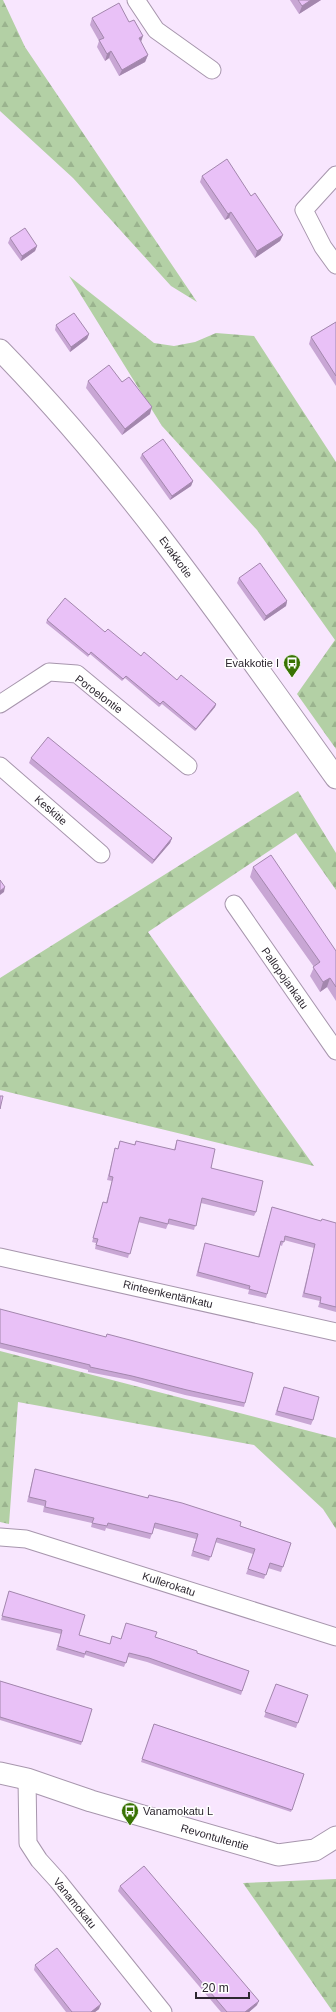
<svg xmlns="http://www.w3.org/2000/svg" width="336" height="2012" font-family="Helvetica,sans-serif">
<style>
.forest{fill:url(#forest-firs)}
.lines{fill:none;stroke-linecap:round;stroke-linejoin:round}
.minor-casing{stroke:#a796ad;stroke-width:19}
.tertiary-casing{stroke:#a796ad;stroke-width:23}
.minor{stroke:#fff;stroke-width:17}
.tertiary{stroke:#fff;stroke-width:21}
.wall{fill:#c8a6d4}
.shaded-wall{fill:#a387ad}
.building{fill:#e9c1f7;stroke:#a387ad}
.labels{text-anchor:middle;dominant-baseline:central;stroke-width:3;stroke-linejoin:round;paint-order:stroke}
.street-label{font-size:11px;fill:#2d2730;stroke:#fff}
.poi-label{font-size:11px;fill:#2d2730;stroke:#fff;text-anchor:end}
</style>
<defs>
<pattern id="forest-firs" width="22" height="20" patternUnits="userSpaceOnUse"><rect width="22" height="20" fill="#b3d0a5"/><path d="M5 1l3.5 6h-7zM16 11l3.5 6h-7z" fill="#9ab38e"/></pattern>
</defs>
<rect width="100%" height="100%" fill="#f8e6fe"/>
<g class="forest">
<polygon points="0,0 3,0 25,47 197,302 171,286 73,178 0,111"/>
<polygon points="69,276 154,343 174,346 195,342 216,333 254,336 336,462 336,749 297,694 335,640 257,530 162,426"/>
<polygon points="298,791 336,853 336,890 296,833 148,932 314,1166 0,1090 0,978"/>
<polygon points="0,1351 336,1438 336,1529 323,1509 254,1445 18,1402 9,1524 0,1522"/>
<polygon points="336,1879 336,2012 333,2012 243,1883"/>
</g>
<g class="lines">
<g class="minor-casing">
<g id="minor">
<polyline points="136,0 156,30 212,70"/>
<polyline points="336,175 304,210 323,247 336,265"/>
<polyline points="0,704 49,672 77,674 188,766"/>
<polyline points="0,766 101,854"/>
<polyline points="234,904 336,1051"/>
<polyline points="0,1257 336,1332"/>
<polyline points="0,1537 26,1539 336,1637"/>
<polyline points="27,1779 28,1843 39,1860 58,1881 163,2012"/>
</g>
</g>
<g class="tertiary-casing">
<g id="tertiary">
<path d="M0,350C127,480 230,630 336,778"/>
<polyline points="0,1773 27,1779 91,1801 278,1855 315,1850 336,1837"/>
</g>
</g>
<use href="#minor" class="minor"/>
<use href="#tertiary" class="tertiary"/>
</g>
<g class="wall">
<polygon points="290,0 321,0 299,14"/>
<polygon points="92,18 129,22 148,55 145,62 119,76 109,58 105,61 97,47 99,41 90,25"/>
<polygon points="202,176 251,196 283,235 280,241 255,258 229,218 225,220 200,182"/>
<polygon points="10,238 37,246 35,251 21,261 8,243"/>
<polygon points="336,322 336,386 309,344 311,337"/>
<polygon points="56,325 89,334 87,339 70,352 55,330"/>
<polygon points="88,381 122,382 150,414 122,435 86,388"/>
<polygon points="142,454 193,481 191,486 170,500 140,458"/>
<polygon points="239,578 287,601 286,606 264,621 237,583"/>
<polygon points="47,620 105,632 177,680 216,704 215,707 195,731 162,704 159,707 125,678 122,681 90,654 88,657 46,623"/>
<polygon points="31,758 172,838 170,843 152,864 29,763"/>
<polygon points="253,867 336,951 336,1001 327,987 320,992 310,976 314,967 250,877"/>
<polygon points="177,1140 211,1168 256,1212 254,1216 201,1203 194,1230 168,1224 166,1229 138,1222 128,1258 95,1249 96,1243 92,1242 103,1202 106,1203 112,1181 107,1180 114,1153 115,1148 118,1149 120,1141 134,1145 136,1141 174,1150"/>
<polygon points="272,1207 321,1221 336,1223 336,1312 318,1307 320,1301 302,1297 314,1248 284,1240 282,1246 280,1245 266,1298 248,1294 249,1290 196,1276 205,1243 258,1257"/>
<polygon points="0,1309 245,1403 244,1407 185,1395 130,1380 88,1372 88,1370 0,1348"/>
<polygon points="284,1387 313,1420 311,1425 275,1415"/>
<polygon points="35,1469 147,1498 149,1495 291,1543 281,1572 268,1568 264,1579 246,1574 253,1554 215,1542 209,1561 191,1556 196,1539 154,1528 150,1539 106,1528 105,1531 91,1527 92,1523 43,1512 44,1506 27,1502"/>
<polygon points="9,1591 79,1635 110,1644 121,1639 155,1637 197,1653 249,1671 241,1695 147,1662 128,1657 124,1667 85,1655 84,1658 56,1650 61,1634 1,1620"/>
<polygon points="0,1681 92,1709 81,1745 0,1720"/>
<polygon points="276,1684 308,1695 296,1728 264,1717"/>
<polygon points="154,1724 304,1774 291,1812 141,1762"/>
<polygon points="120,1886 257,2005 249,2012 221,2012 118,1891"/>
<polygon points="35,1965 99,2009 95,2012 66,2012 34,1970"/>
</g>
<g class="shaded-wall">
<polygon points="311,0 321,0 299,14 302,6"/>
<polygon points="143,36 141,42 139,38"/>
<polygon points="111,51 109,58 105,61 107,54"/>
<polygon points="148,55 145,62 119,76 122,70"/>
<polygon points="231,212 229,218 225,220 228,214"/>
<polygon points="283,235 280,241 255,258 257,251"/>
<polygon points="37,246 35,251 21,261 22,256"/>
<polygon points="89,334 87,339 70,352 71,347"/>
<polygon points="152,407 150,414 122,435 125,429"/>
<polygon points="193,481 191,486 170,500 172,496"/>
<polygon points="287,601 286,606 264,621 266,616"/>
<polygon points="216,704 215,707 195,731 196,729"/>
<polygon points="172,838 170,843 152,864 154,860"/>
<polygon points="5,887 4,892 0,895 0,891"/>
<polygon points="330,978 327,987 320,992 323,982"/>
<polygon points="259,2001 257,2005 249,2012 245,2012"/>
<polygon points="101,2004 99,2009 95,2012 91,2012"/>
</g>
<g class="building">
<polygon points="298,0 311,0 302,6"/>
<polygon points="119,3 129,22 134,20 143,36 139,38 148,55 122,70 111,51 107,54 99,40 104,38 92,18"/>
<polygon points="227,159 251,196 255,193 283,235 257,251 231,212 228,214 202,176"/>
<polygon points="25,228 37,246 22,256 10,238"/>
<polygon points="74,313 89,334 71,347 56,325"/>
<polygon points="336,322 336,376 311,337"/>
<polygon points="109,365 122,382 129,377 152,407 125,429 88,381"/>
<polygon points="163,439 193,481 172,496 142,454"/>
<polygon points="260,563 287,601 266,616 239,578"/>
<polygon points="65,598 105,632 108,629 141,656 144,652 177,680 181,675 216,704 196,729 163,701 160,704 126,676 123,679 91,652 89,655 47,620"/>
<polygon points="48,737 172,838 154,860 31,758"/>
<polygon points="271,855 336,951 336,987 330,978 323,982 313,967 320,962 253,867"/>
<polygon points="0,880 5,887 0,891"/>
<polygon points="0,1096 3,1096 0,1109"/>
<polygon points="177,1140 215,1149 211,1168 263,1181 256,1212 202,1198 196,1226 169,1219 168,1224 140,1217 130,1254 96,1245 98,1239 93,1238 103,1202 107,1203 113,1177 109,1176 115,1148 118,1149 120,1141 135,1145 136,1141 175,1150"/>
<polygon points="272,1207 321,1221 322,1219 336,1223 336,1307 320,1303 321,1297 304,1293 315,1244 285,1236 284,1242 281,1241 267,1294 249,1289 250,1286 198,1272 205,1243 259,1257"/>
<polygon points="0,1309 106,1337 107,1334 130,1340 253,1373 245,1403 187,1390 132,1376 90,1367 90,1365 0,1343"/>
<polygon points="284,1387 319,1397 313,1420 277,1411"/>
<polygon points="35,1469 148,1498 149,1495 182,1503 241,1522 240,1526 291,1543 283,1567 270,1563 266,1575 248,1569 255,1549 217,1538 211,1557 193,1551 198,1534 155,1523 152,1534 108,1523 107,1526 92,1523 94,1518 45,1507 46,1501 29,1497"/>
<polygon points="9,1591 85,1615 79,1635 110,1644 112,1636 121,1639 126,1623 157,1632 155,1637 197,1651 197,1653 249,1671 242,1691 149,1658 129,1653 126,1663 86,1651 85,1654 58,1646 62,1630 2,1616"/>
<polygon points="0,1681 92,1709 82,1742 0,1717"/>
<polygon points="276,1684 308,1695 298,1723 265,1712"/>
<polygon points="154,1724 304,1774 292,1810 142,1759"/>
<polygon points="144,1866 259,2001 245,2012 227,2012 120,1886"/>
<polygon points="57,1948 101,2004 91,2012 72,2012 35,1965"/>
</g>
<defs>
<g id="bus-pin" transform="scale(0.9)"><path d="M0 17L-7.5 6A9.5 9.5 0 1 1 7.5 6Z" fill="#397303" stroke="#fff"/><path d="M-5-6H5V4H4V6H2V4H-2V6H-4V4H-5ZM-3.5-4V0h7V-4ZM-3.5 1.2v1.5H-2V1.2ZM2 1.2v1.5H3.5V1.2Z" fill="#fff"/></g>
</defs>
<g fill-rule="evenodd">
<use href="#bus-pin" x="292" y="663"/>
<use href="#bus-pin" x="130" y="1811"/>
</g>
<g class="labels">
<g class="street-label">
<text transform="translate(176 557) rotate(54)">Evakkotie</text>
<text transform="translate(99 694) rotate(37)">Poroelontie</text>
<text transform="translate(51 810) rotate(41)">Keskitie</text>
<text transform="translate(285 978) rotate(55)">Pallopojankatu</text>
<text transform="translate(168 1294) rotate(13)">Rinteenkentänkatu</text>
<text transform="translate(169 1584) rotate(18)">Kullerokatu</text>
<text transform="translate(215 1837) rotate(16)">Revontultentie</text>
<text transform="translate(75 1903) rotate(51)">Vanamokatu</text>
</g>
<g class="poi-label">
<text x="279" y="663">Evakkotie I</text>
<text x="143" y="1811" text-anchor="start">Vanamokatu L</text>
</g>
</g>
<path d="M196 1992v6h53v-6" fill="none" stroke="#2d2730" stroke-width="2"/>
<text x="202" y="1992" font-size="12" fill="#2d2730" stroke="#ffffff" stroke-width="3" paint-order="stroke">20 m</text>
</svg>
